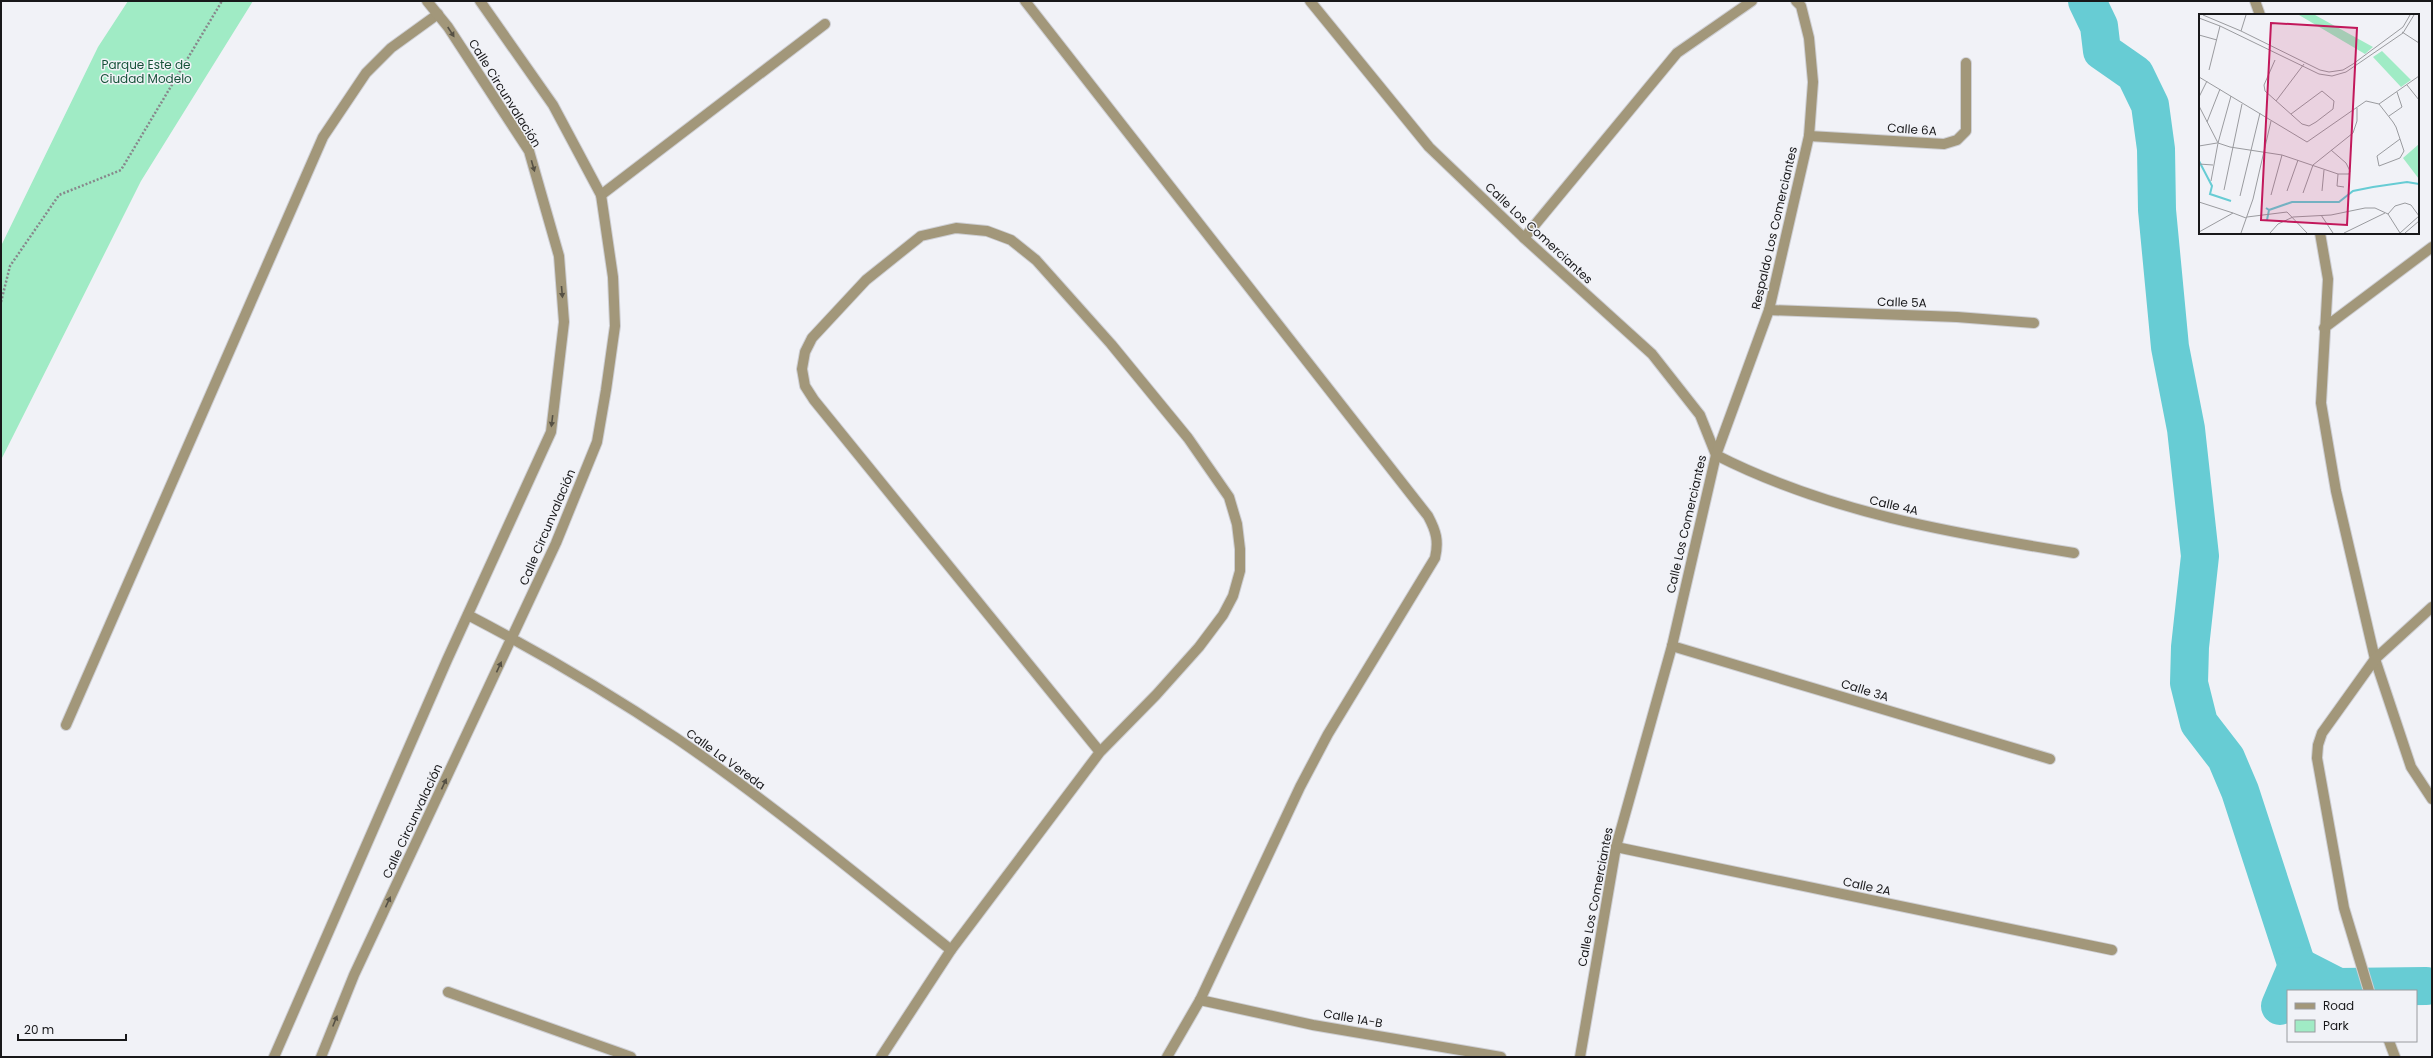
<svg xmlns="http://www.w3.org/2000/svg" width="2433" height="1058" font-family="Poppins,sans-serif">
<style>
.green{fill:#a0ebc5}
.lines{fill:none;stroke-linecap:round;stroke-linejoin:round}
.canal{stroke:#67ccd4;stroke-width:38}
.service-casing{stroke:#cecfd4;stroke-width:12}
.minor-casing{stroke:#cecfd4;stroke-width:12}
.path{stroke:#87878b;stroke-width:2.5;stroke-dasharray:2 2;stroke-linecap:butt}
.service{stroke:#a2977a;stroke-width:10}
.minor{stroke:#a2977a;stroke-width:10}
.oneway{fill:#565145}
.labels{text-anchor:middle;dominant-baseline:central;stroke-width:3;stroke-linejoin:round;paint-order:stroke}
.park-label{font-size:12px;fill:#165239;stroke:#f1f2f7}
.street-label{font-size:12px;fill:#18181a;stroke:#f1f2f7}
.inset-river{fill:none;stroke:#67ccd4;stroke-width:2}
.inset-road{fill:none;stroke:#9a9b9f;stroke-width:1}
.view{fill:#c2185b;fill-opacity:0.15;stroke:#c2185b;stroke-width:2}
.inset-edge{fill:none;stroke:#18181a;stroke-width:2}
</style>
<rect width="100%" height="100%" fill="#f1f2f7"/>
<polygon class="green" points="128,1 253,1 141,181 1,460 1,246 98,47"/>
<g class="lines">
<g class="canal">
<polyline points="2087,1 2099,26 2102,51 2135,74 2150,105 2156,149 2157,210 2170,347 2186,429 2200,556 2190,647 2189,683 2199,723 2226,758 2240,791 2297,966"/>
<polyline points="2280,1006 2297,966 2338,987 2426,986"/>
</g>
<g class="service-casing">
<g id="service">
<polyline points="601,195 825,24"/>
<polyline points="66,725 323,137 366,73 391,48 438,14"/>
</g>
</g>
<g class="minor-casing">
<g id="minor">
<path d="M1025,1L1428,516C1436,531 1439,541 1435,558L1328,734L1300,787L1200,1000L1167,1057"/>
<polyline points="1310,1 1429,147 1524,238 1652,354 1700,415 1716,455"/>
<polyline points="2255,1 2260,15"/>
<polyline points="1809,136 1944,144 1957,140 1966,131 1966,63"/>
<polyline points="2320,233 2328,279 2321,403 2336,491 2375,659 2411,767 2432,799"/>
<polyline points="1524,238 1677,53 1752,1"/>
<polyline points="1769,310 1957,317 2034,323"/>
<polyline points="2324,328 2432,247"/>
<path d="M1716,455C1828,512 1951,533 2074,553"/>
<path d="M468,615C539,652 609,693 676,738C771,803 861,878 951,950"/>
<polyline points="1672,646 2050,759"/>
<polyline points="1616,847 2112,950"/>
<polyline points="2369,991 2344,908 2317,758 2318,745 2322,733 2375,659 2432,607"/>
<polyline points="448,992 631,1057"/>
<polyline points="1200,1000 1313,1025 1501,1057"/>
<polyline points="2389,1041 2395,1057"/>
<polyline points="274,1057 447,660 551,432 564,322 559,256 529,151 448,27 427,1"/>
<polyline points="321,1057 354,975 556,543 597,442 606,390 615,326 613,277 601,195 553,105 480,1"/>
<polyline points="881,1057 951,950 1100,752 1156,695 1199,647 1223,615 1233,596 1240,571 1240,549 1237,524 1229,497 1188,438 1111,344 1036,260 1011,240 987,231 956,228 921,236 866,280 812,338 805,352 802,369 805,386 814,400 1100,752"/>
<polyline points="1580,1057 1616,847 1672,646 1716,455 1769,310 1809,136 1813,82 1809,38 1801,6 1796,1"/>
</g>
</g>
<polyline class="path" points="1,302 10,266 59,195 121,170 222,1"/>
<use href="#service" class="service"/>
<use href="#minor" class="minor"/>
</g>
<defs><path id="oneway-solid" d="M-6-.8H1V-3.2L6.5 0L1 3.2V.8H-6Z"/></defs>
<g class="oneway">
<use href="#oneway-solid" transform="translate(451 32) rotate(57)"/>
<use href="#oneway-solid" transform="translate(533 166) rotate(74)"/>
<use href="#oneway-solid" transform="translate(562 292) rotate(85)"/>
<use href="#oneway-solid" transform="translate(552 421) rotate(97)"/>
<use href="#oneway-solid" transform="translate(499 667) rotate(-65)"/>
<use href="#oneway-solid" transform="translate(444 784) rotate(-65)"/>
<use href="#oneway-solid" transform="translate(388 902) rotate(-65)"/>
<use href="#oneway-solid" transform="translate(335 1021) rotate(-68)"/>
</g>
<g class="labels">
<g class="park-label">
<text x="146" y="64">Parque Este de<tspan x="146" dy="14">Ciudad Modelo</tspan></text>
</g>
<g class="street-label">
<text transform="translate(505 93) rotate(58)">Calle Circunvalación</text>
<text transform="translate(1912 129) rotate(4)">Calle 6A</text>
<text transform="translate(1774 228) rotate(-77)">Respaldo Los Comerciantes</text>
<text transform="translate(1539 233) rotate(43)">Calle Los Comerciantes</text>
<text transform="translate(1902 302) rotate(2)">Calle 5A</text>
<text transform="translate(1894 505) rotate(13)">Calle 4A</text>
<text transform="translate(1686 524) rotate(-77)">Calle Los Comerciantes</text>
<text transform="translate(547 527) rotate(-67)">Calle Circunvalación</text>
<text transform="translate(1865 690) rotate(17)">Calle 3A</text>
<text transform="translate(726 759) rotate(36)">Calle La Vereda</text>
<text transform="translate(412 821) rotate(-65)">Calle Circunvalación</text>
<text transform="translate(1867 886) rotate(12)">Calle 2A</text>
<text transform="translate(1595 897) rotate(-79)">Calle Los Comerciantes</text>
<text transform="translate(1353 1018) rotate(10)">Calle 1A-B</text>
</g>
</g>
<g transform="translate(2199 14)">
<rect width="220" height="220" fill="#f1f2f7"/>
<path d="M100,1H116L174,33L166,40ZM183,37L212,66L202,73L174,43ZM220,130V165L204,144Z" fill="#a0ebc5"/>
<path class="inset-river" d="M0,147L13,172L11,180L32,187M67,194L70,196L68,206M70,196L93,188H140L154,177L174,173L208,168L220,170"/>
<path class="inset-road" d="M4,1L42,17L121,56L130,58L144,56L154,50L204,13L211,1M0,4L21,12L120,60L133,62L147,58L204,19L215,1M42,17L47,1M203,18L220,29M0,21L18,26M76,46L65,71L66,77L103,110L110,112L117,108L134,95L135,87L123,77L92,100M10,56L21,12M0,63L108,128L167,87L180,90L194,108L197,113L205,137L201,144L180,152L178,142L201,125M208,71L220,86M0,83L8,67M77,87L105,50M180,90L220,62M0,92L19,129L31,133L83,141L139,160H150L151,157L147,149L132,136M190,102L203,93L198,78M8,108L21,75M0,132L18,129M0,150L14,151M114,151L154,119L158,107V94M139,160L138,172L145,173M12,167L19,129L32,82M25,176L43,90M88,177L99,146M123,177L125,156M104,179L114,151M72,181L83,141M41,182L61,99M0,188L34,199M189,200L196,192L206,189L212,191L220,202M122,201L134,219M48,203L88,198L108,219M0,218L34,199L47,204M42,219L54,185L72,107M71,219L79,210L94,203L132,201L166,194H176L189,200L201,219M145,219L186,199M201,219L220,202M206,219L220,207"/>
<path class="view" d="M72,9L158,14L148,211L62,206Z"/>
<rect width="220" height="220" class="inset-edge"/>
</g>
<rect width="2433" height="1058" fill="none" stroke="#18181a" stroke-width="4"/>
<rect x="2287" y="990" width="130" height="52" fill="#f1f2f7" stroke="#9a9b9f"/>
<rect x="2295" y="1003" width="20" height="6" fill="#a2977a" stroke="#9a9b9f"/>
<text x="2323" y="1010" font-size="12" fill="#18181a">Road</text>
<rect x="2295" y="1020" width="20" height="12" fill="#a0ebc5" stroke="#9a9b9f"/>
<text x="2323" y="1030" font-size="12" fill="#18181a">Park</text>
<path d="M18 1034v6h108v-6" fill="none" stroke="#18181a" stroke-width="2"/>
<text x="24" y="1034" font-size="12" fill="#18181a" stroke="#f1f2f7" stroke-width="3" paint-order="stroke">20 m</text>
</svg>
